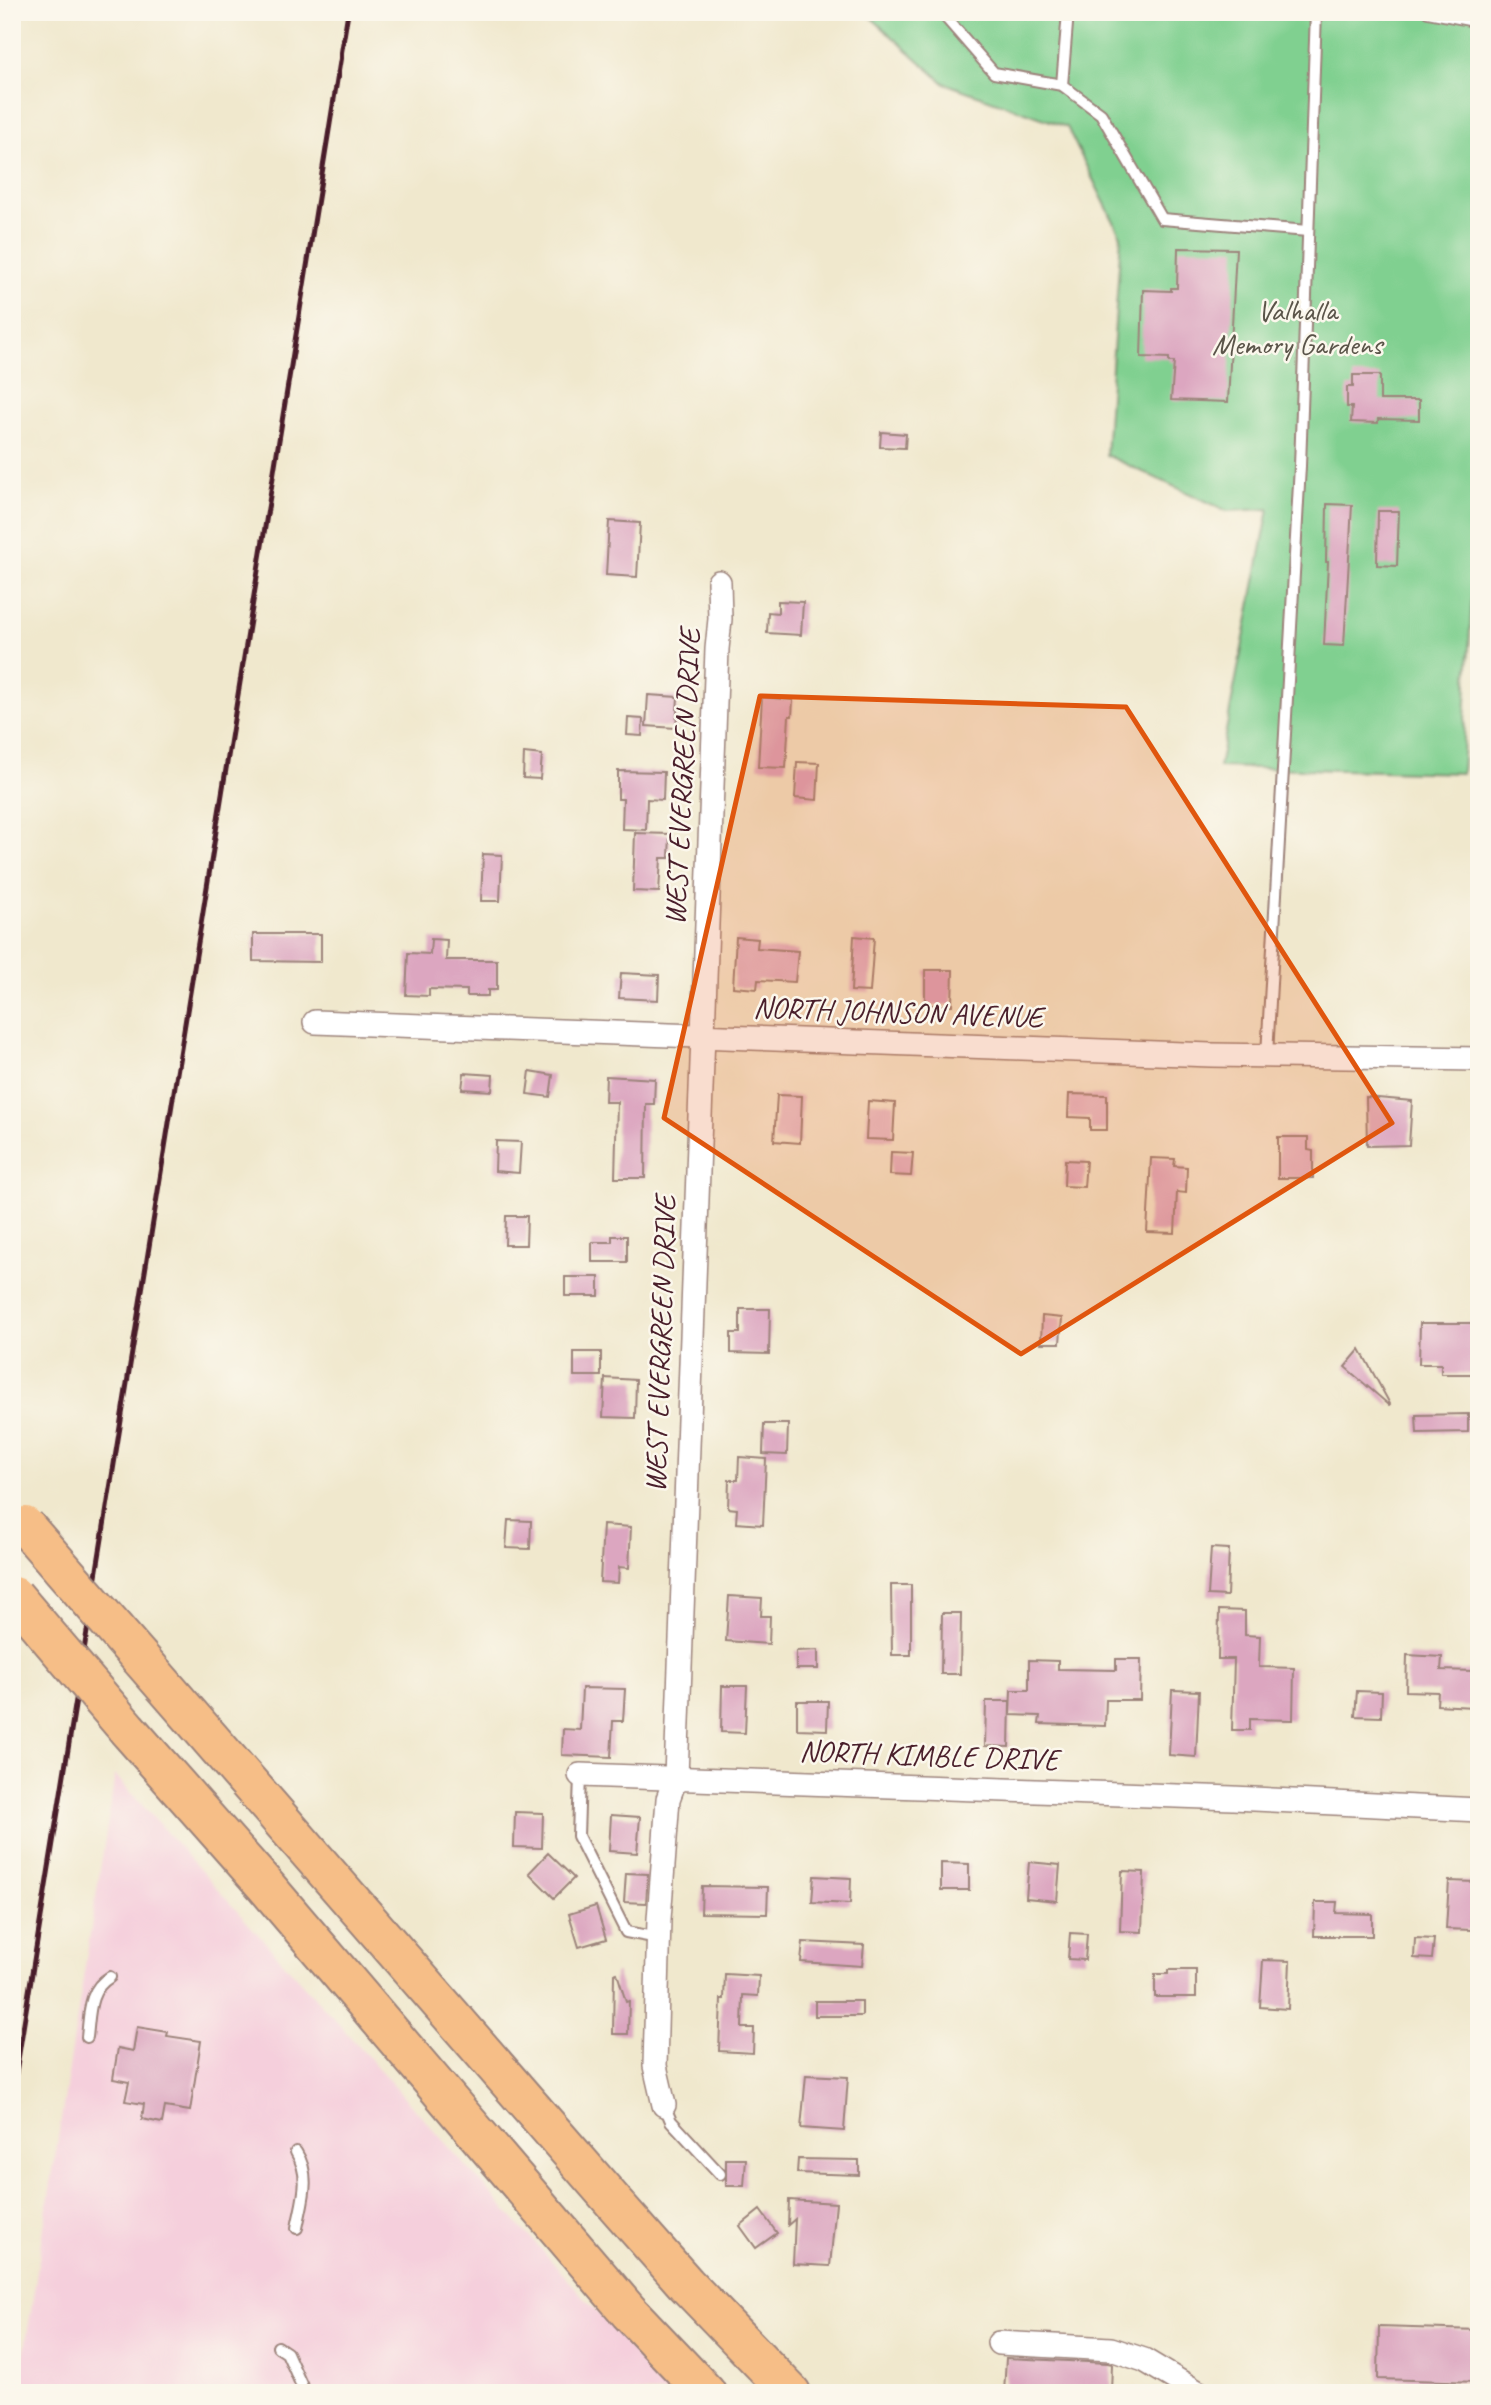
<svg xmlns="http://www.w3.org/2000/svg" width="1491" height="2405" font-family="Caveat,sans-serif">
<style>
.built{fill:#f5cfdc}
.green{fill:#80d090;stroke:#65785e;stroke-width:2}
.building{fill:#dca6c0}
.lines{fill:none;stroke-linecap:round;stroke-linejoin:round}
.service-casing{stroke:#9d847c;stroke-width:14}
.minor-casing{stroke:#9d847c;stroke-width:26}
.motorway-casing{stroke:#9d847c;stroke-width:42}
.service{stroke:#fff;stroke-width:10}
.minor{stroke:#fff;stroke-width:23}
.motorway{stroke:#f6be87;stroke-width:38}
.rail{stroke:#4a1f2b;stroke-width:5}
.motorway-bridge-casing{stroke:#9d847c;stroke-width:42;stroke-linecap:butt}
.motorway-bridge{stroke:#f6be87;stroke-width:38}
.marked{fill:#e0560e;fill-opacity:0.2;stroke:#e0560e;stroke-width:5;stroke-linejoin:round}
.labels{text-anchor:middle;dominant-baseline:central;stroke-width:5;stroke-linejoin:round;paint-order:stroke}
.park-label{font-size:30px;fill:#5a5449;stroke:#fbf7ec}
.street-label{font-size:30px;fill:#4a1f2b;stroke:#fbf7ec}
</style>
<rect width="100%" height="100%" fill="#fbf7ec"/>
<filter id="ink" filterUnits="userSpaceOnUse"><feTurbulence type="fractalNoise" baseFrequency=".0143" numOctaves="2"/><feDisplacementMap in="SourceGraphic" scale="14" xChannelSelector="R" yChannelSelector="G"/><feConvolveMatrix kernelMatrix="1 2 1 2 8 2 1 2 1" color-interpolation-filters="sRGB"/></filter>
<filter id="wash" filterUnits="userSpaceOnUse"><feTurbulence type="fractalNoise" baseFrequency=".00686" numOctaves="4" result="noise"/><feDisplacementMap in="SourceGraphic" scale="28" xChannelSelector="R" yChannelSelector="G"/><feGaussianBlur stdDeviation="1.57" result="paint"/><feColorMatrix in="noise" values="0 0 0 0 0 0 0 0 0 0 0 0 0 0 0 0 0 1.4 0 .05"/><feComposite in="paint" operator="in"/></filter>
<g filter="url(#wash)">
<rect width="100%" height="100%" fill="#f0e8cd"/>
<polygon class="built" points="115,1775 670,2393 18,2393"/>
<polygon class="green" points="865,12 1479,12 1479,468 1462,773 1219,767 1269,509 1227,511 1106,455 1121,236 1067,127 944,83"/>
<g id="blocks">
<g class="building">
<polygon points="1178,248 1236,249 1228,402 1171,400 1174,362 1169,362 1169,358 1141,357 1143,290 1171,291 1171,288 1177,288"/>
<polygon points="1353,375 1380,375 1380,400 1419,400 1419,420 1378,419 1378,423 1351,422 1352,407 1347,407 1347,387 1353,387"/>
<polygon points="881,432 906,434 905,448 880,447"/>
<polygon points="1327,504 1352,505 1344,646 1324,645 1328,562 1326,562"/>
<polygon points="1378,511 1399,511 1397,566 1377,565"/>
<polygon points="609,521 640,523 637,577 606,575"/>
<polygon points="778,601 803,602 801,635 767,633 768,612 778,613"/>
<polygon points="648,695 678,697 676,728 646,726"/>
<polygon points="762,697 793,700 792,716 789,716 786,768 758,767"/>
<polygon points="628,718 643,719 642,736 627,735"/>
<polygon points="524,753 542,755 540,779 523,778"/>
<polygon points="797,762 819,763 817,800 795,798"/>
<polygon points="618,771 664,772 663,800 647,799 646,830 622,829 623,799 618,799"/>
<polygon points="635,833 670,834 669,858 661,858 659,892 633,891"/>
<polygon points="483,854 502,855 500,901 481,901"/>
<polygon points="253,934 321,934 321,962 253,961"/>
<polygon points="854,936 874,938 870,992 851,991"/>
<polygon points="736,937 758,939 757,948 798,951 795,982 758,980 757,989 733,987"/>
<polygon points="431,939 447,940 446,960 497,960 497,990 488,990 488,996 467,996 467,990 429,989 429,996 406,995 408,953 430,954"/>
<polygon points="925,970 953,970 952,1005 925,1005"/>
<polygon points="621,973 659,975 658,1000 619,998"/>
<polygon points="530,1071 553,1075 550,1097 527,1094"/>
<polygon points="464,1073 493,1075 492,1091 462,1089"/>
<polygon points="606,1076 655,1079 654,1104 646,1104 645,1178 615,1178 617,1102 605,1102"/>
<polygon points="1069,1094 1107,1095 1107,1130 1090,1130 1090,1118 1068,1117"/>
<polygon points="777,1095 802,1096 800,1143 774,1141"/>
<polygon points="1366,1097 1412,1101 1409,1145 1367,1146"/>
<polygon points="868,1101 895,1103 893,1140 866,1139"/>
<polygon points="1278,1137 1308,1137 1308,1150 1313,1151 1313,1178 1278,1178"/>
<polygon points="496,1141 521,1142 519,1173 495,1171"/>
<polygon points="891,1152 913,1153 911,1176 890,1175"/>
<polygon points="1151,1158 1175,1159 1174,1166 1187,1167 1186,1193 1177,1192 1175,1233 1147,1232"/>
<polygon points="1065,1160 1086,1161 1084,1187 1064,1186"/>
<polygon points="506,1216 527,1216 526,1245 505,1245"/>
<polygon points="612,1236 627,1236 627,1262 592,1262 592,1242 612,1242"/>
<rect x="565" y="1277" width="34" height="19"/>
<polygon points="740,1309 770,1309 769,1354 731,1353 731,1333 740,1333"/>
<polygon points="1042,1316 1062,1318 1060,1343 1041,1343"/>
<polygon points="1420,1323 1477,1323 1477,1374 1441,1374 1441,1364 1419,1364"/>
<polygon points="1360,1349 1390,1404 1389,1405 1345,1367"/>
<rect x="574" y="1352" width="27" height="24"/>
<polygon points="605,1378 636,1380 635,1418 603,1417"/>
<polygon points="1468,1414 1468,1432 1417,1433 1416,1415"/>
<polygon points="764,1424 788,1424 787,1455 763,1454"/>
<polygon points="739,1457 766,1459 763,1525 736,1523 737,1509 728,1508 729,1480 738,1480"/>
<polygon points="508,1520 531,1521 530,1549 506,1548"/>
<polygon points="603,1525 631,1527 629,1568 619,1567 618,1583 600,1582"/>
<polygon points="1211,1548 1229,1549 1227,1596 1208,1595"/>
<polygon points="891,1585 911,1585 911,1655 892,1655"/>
<polygon points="729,1596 762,1598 761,1616 770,1616 769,1644 726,1641"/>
<polygon points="1219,1610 1245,1611 1245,1635 1260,1636 1259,1667 1294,1668 1293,1720 1250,1719 1250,1730 1232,1730 1234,1659 1218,1659"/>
<polygon points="942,1613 961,1613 960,1674 941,1674"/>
<polygon points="818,1650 818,1669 796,1669 796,1651"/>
<polygon points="1407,1655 1442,1657 1441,1670 1474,1671 1473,1707 1437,1705 1438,1692 1406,1691"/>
<polygon points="1116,1659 1141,1659 1140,1700 1106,1700 1105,1726 1039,1724 1040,1716 1010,1715 1011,1690 1029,1690 1029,1660 1058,1661 1058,1669 1116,1670"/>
<polygon points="722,1686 747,1686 745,1733 721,1732"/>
<polygon points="582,1688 625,1689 623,1721 613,1721 611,1757 562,1755 563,1729 580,1730"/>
<polygon points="1172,1690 1199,1691 1196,1757 1169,1755"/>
<polygon points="1357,1691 1382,1692 1381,1717 1355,1716"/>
<polygon points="797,1701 828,1701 827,1730 797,1729"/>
<polygon points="986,1701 1010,1701 1009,1747 985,1746"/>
<polygon points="515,1812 543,1813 542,1848 514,1847"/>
<polygon points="611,1815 640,1817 637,1853 609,1851"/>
<polygon points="548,1853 574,1878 554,1898 529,1873"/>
<polygon points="1029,1862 1060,1865 1057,1901 1026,1898"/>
<polygon points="941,1863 969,1864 969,1890 941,1890"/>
<polygon points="1122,1871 1144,1872 1142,1932 1120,1931"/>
<polygon points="626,1873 648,1874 646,1903 624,1902"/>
<polygon points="814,1876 851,1878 850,1904 812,1902"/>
<polygon points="1449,1881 1475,1882 1472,1930 1446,1929"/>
<polygon points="702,1886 768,1887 767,1914 701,1913"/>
<polygon points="1315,1902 1337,1902 1336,1913 1372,1914 1372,1936 1314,1936"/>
<polygon points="596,1906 606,1939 579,1947 569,1914"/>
<polygon points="1070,1933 1087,1934 1085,1960 1068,1959"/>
<polygon points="1415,1938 1434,1939 1432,1959 1414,1958"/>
<polygon points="803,1942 864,1945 862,1966 801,1962"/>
<polygon points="1263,1960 1290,1961 1288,2009 1260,2007"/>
<polygon points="1168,1970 1196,1970 1196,1997 1155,1997 1155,1974 1168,1974"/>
<polygon points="617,1973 626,2002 629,2001 628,2034 613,2034 614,1974"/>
<polygon points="725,1974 759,1976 758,1996 743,1995 742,2028 754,2028 753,2053 719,2051 721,1999 724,1999"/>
<rect x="815" y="2001" width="47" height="15"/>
<polygon points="137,2027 168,2032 167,2036 201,2041 190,2111 165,2107 162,2123 142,2119 144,2104 125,2101 129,2082 113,2079 118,2048 133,2051"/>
<polygon points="806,2075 848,2077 844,2131 801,2128"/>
<polygon points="726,2159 746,2159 744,2186 726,2186"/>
<polygon points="798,2159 859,2160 859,2175 797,2173"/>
<polygon points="789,2200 836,2203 830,2266 793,2264 795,2219 788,2225"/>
<polygon points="760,2210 777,2233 756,2248 740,2226"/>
<polygon points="1379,2327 1479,2330 1479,2382 1378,2379"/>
<polygon points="1006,2358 1108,2363 1112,2364 1111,2393 1004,2393"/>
</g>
</g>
</g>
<g filter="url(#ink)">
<use href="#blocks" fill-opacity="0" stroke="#9d847c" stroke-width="2"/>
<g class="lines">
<g class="service-casing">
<g id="service">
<polyline points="941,12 994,73 1062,85"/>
<polyline points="1068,12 1062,85 1101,114 1162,219 1308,231"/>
<polyline points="1428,12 1479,22"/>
<polyline points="1267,1055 1300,466 1316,12"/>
<polyline points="580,1775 578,1836 626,1932 659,1938"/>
<path d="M87,2037C90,2013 88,1990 110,1977"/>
<polyline points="664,2105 671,2121 720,2174"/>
<path d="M296,2152C312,2177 302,2201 297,2228"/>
<polyline points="278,2347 287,2353 305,2393"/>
</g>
</g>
<g class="minor-casing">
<g id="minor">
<polyline points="315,1022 1211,1055 1479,1059"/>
<polyline points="580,1775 1233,1798 1479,1810"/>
<polyline points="664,2105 655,2066 659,1919 668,1799 676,1777 717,649 720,619 719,582"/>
<polyline points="999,2343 1111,2349 1144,2360 1199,2393"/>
</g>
</g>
<g class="motorway-casing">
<g id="motorway">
<polyline points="140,1658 617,2206 686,2284 791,2393"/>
<polyline points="128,1730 265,1885 629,2312 706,2393"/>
</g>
</g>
<use href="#service" class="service"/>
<use href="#minor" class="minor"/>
<use href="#motorway" class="motorway"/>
<polyline class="rail" points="12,2097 348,12"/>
<g class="motorway-bridge-casing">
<g id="motorway-bridge">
<polyline points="25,1526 140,1658"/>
<polyline points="14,1596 128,1730"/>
</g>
</g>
<use href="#motorway-bridge" class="motorway-bridge"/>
</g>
</g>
<path class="marked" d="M760,696L1126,707L1392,1123L1021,1354L664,1118Z"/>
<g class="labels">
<g class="park-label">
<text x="1297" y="310">Valhalla<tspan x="1297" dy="34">Memory Gardens</tspan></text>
</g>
<g class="street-label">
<text transform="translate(682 777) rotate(-87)">WEST EVERGREEN DRIVE</text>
<text transform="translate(898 1012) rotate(2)">NORTH JOHNSON AVENUE</text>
<text transform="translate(660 1344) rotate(-88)">WEST EVERGREEN DRIVE</text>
<text transform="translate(929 1755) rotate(2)">NORTH KIMBLE DRIVE</text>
</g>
</g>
<rect width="1491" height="2405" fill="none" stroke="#fbf7ec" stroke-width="42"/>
</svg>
